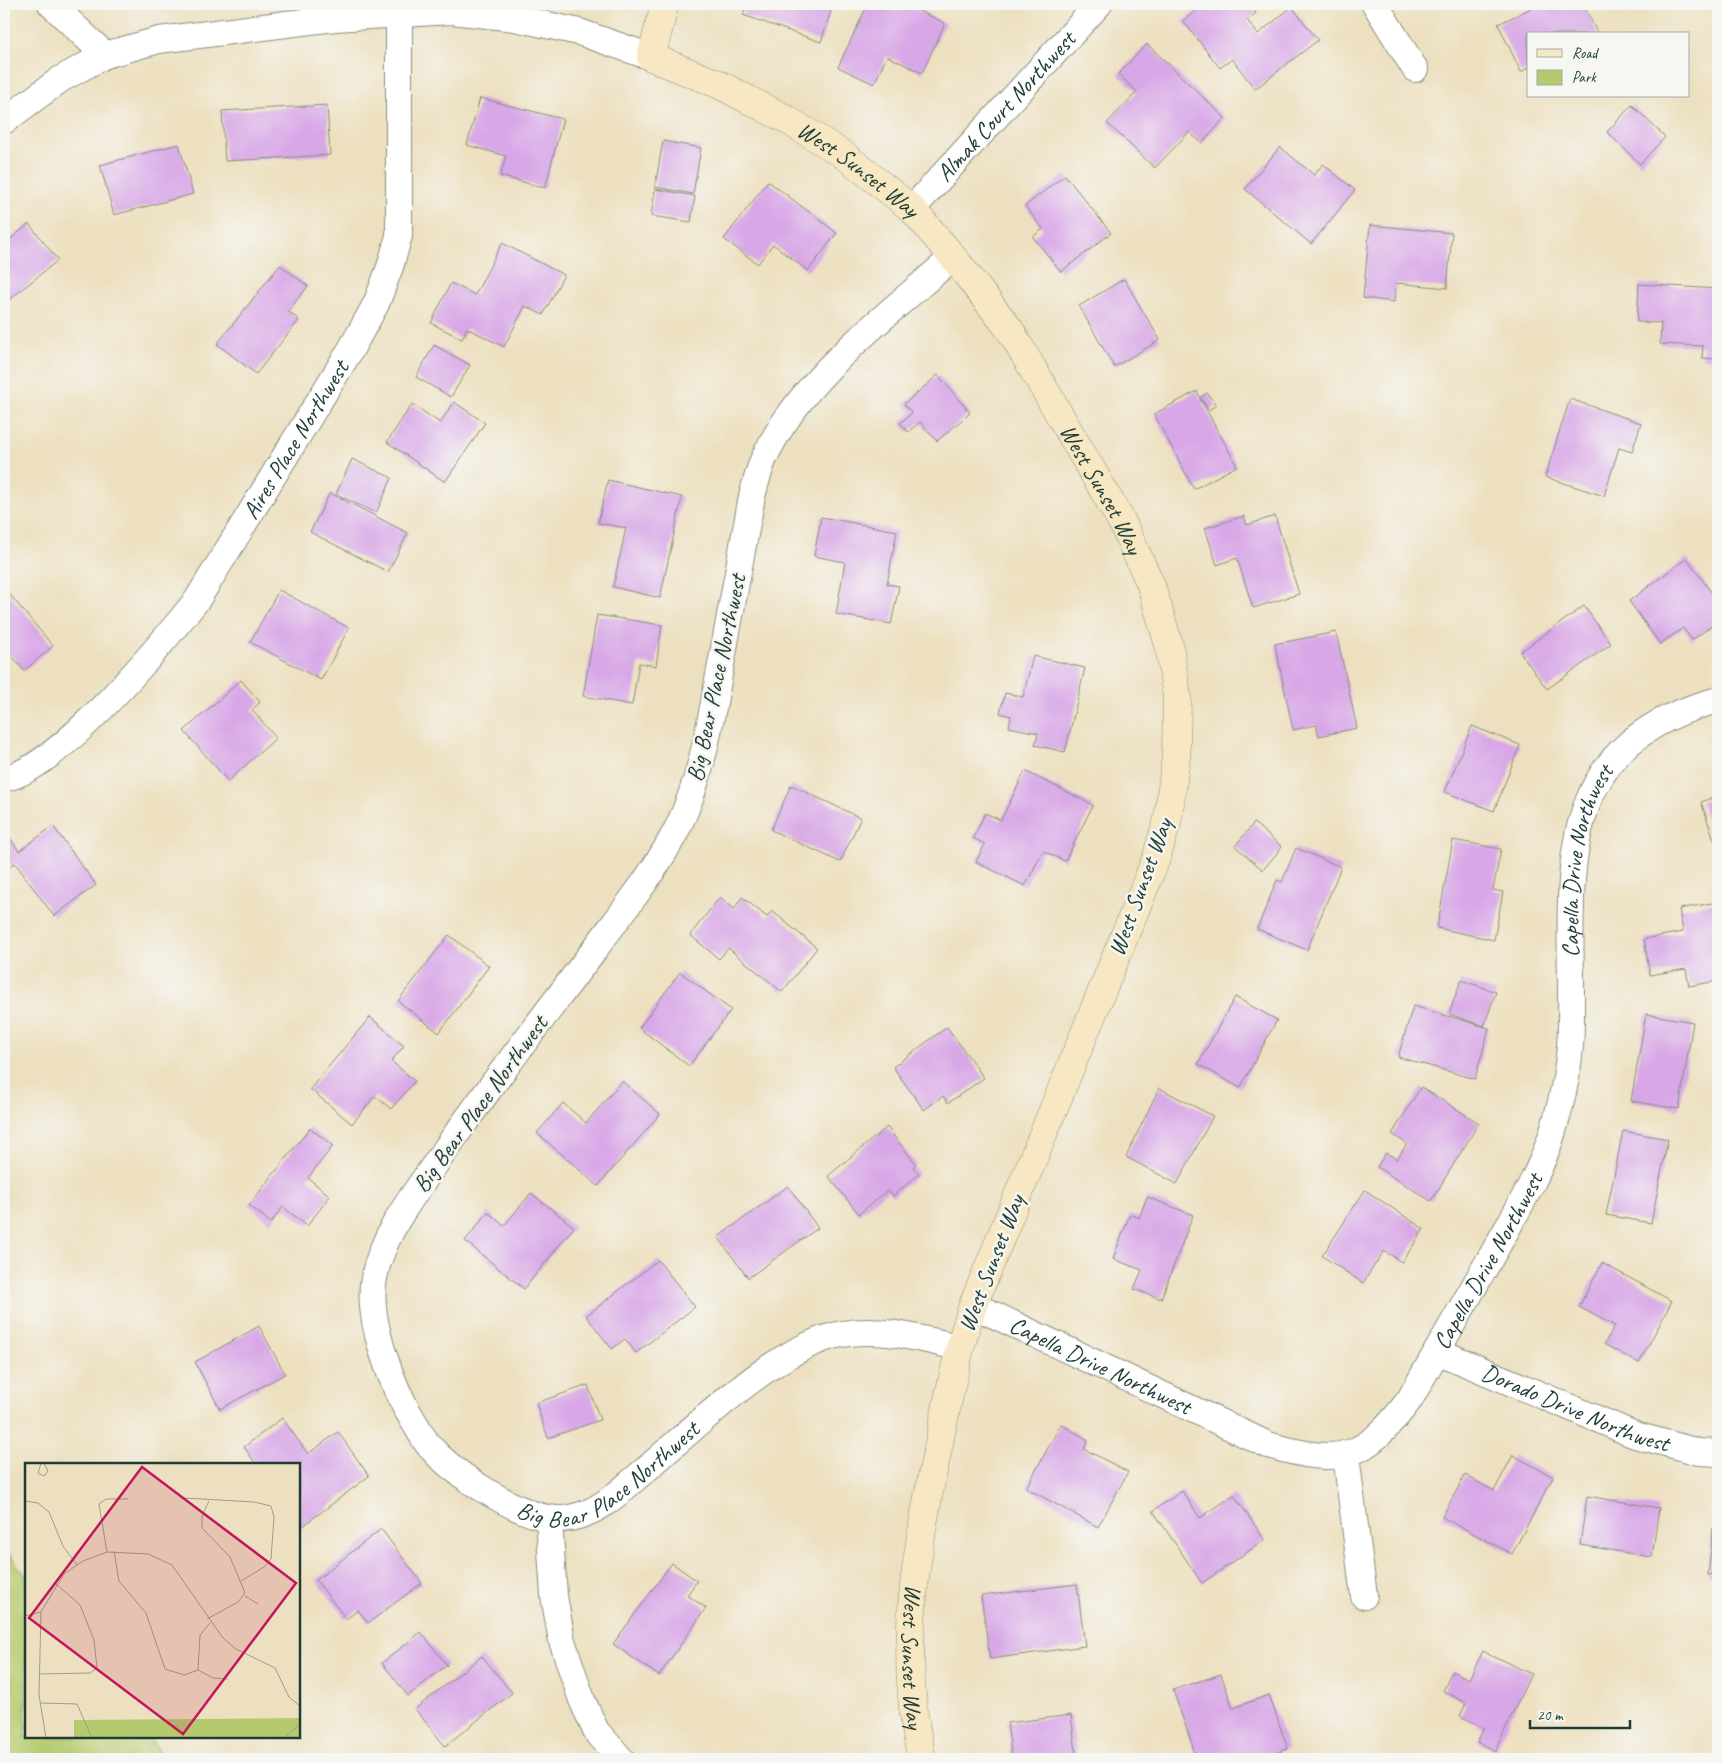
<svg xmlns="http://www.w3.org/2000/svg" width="1722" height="1763" font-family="Caveat,sans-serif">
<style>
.green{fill:#b5ca6e;stroke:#6a8451}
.building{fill:#d8a7e7}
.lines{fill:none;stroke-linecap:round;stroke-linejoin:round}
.street-casing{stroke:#868e7a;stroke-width:28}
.secondary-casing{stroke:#868e7a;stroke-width:29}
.street{stroke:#fff;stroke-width:26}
.secondary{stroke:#f7e8c3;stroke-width:28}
.labels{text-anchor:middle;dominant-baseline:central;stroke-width:5;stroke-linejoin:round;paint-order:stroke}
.street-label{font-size:24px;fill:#1f3d34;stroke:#f6f6f2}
.inset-road{fill:none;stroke:#9b9f88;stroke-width:1}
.view{fill:#c2185b;fill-opacity:0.15;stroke:#c2185b;stroke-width:2.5}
.inset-edge{fill:none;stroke:#1f3d34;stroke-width:2.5}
</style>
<rect width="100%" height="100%" fill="#f6f6f2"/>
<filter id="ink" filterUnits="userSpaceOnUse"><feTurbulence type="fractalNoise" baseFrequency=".02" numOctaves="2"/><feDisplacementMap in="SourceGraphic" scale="10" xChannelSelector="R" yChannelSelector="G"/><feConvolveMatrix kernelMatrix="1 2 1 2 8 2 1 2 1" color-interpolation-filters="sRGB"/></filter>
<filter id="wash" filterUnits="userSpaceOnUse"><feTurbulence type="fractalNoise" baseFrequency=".0096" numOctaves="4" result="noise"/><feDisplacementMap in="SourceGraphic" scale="20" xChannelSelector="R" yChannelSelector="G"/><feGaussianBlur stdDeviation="1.12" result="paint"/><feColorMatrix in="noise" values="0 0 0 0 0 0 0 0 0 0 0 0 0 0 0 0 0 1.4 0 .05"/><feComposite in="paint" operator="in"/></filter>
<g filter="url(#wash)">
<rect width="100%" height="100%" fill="#ede0c0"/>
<polygon class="green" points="4,1547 26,1576 26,1737 149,1737 166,1759 4,1759"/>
<g id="blocks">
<g class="building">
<polygon points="747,4 833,4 821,42 743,15"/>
<polygon points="868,4 904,4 945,23 922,73 887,56 874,84 838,67"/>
<polygon points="1205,4 1249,4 1256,13 1247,20 1258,34 1292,7 1318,40 1255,89 1232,59 1220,68 1183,21"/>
<polygon points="1540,4 1583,4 1598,34 1528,34 1528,68 1521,72 1498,24"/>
<polygon points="1147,44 1225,118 1202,143 1189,132 1155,168 1107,123 1137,92 1118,74"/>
<polygon points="480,98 563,119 545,188 500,176 506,156 467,145"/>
<polygon points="327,105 330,155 225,161 222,111"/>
<polygon points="1632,105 1665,137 1640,164 1607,132"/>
<polygon points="663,141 701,148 693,194 655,187"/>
<polygon points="179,144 193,194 114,215 100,165"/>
<polygon points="1280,147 1314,175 1323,164 1355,190 1311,244 1245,189"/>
<polygon points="1065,175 1111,233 1061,272 1033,237 1043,229 1025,206"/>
<polygon points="768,181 837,233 808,271 773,244 758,264 724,239"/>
<polygon points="655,189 695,196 691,222 651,216"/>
<polygon points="29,224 58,260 4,304 4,244"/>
<polygon points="1370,225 1452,233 1447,288 1396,283 1394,302 1363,298"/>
<polygon points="502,243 564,275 543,315 525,306 504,347 467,328 462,339 431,323 451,283 475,295"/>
<polygon points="280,265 308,286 288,311 299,320 256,374 217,344"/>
<polygon points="1124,279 1160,340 1114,367 1079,306"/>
<polygon points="1639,284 1718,289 1718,359 1702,358 1703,346 1660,344 1661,323 1637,322"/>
<polygon points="434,345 470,365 451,397 416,377"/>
<polygon points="938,375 970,413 937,441 920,422 908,432 900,423 912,413 904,404"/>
<polygon points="1197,391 1200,398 1207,393 1216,405 1209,410 1200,398 1237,466 1194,489 1154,414"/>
<polygon points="1570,399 1641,423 1632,452 1619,448 1604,496 1545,477"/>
<polygon points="454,402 485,423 445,482 387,442 412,404 440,423"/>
<polygon points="352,459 392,478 376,513 336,494"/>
<polygon points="608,480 682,497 660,598 613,587 626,528 598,523"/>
<polygon points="330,493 408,533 388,572 310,532"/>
<polygon points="1244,516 1247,525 1275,516 1299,594 1253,608 1237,558 1217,565 1205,528"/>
<polygon points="821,517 897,531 887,584 899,586 891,624 836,614 845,562 814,556"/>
<polygon points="1687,558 1718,602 1718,621 1692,640 1683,628 1660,644 1629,601"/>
<polygon points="4,588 53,646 24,671 4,646"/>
<polygon points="279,590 349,628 321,680 250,642"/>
<polygon points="1584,606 1611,644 1547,689 1520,652"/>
<polygon points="597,615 662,625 656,666 639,663 632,705 583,696"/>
<polygon points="1336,632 1357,728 1319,736 1316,725 1293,730 1275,644"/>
<polygon points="1033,656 1085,668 1065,752 1035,745 1038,733 1009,727 1011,716 1000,713 1005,693 1023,697"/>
<polygon points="241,680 260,702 252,710 276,738 228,781 184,731"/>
<polygon points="1472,726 1520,745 1494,811 1445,792"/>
<polygon points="1025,771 1093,805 1065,861 1043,851 1025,886 976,862 985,844 973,838 985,813 1001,820"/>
<polygon points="791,785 861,818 840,862 771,830"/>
<polygon points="1718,796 1718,851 1701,802"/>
<polygon points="1254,823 1282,847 1263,870 1235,846"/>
<polygon points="53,826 96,885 54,916 15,863 4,871 4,838 8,835 19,851"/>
<polygon points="1453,840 1501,849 1493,890 1503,892 1494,940 1437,928"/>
<polygon points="1296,848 1341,867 1307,950 1257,929 1277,880 1282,882"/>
<polygon points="720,897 734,909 742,897 767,917 772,911 817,948 782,992 728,948 719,959 690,935"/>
<polygon points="1718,902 1718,981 1689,986 1686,969 1650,975 1644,939 1683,932 1679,909"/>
<polygon points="449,935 489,966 439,1033 398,1001"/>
<polygon points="680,972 731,1010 689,1066 639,1028"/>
<polygon points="1461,980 1496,992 1484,1026 1449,1014"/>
<polygon points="1235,997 1277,1020 1240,1088 1198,1064"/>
<polygon points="1413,1006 1489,1028 1475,1079 1398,1057"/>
<polygon points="1646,1014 1693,1022 1679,1109 1631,1101"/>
<polygon points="370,1017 404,1046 391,1061 415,1081 391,1109 375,1096 352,1124 310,1089"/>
<polygon points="947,1027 984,1078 948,1103 943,1096 924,1110 893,1067"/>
<polygon points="622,1081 660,1114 598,1186 537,1133 563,1103 586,1123"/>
<polygon points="1421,1087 1479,1123 1431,1201 1377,1167 1386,1153 1397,1159 1407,1144 1392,1134"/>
<polygon points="1159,1088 1213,1116 1177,1184 1126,1157"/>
<polygon points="887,1127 916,1164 913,1167 919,1174 893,1196 888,1190 859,1214 828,1176"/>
<polygon points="310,1128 333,1146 308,1178 330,1196 307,1226 283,1207 271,1223 249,1205"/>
<polygon points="1623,1131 1668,1139 1651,1223 1606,1215"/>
<polygon points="788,1186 818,1228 748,1278 718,1237"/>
<polygon points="1365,1190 1424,1229 1402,1262 1384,1251 1363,1283 1322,1256"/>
<polygon points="531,1193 574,1227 524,1289 465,1241 488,1212 504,1226"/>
<polygon points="1147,1197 1193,1215 1161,1299 1134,1289 1142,1270 1113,1259 1130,1214 1139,1218"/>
<polygon points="658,1260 695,1307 636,1353 625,1339 612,1349 586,1316"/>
<polygon points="1602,1263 1672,1301 1639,1363 1604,1344 1615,1326 1579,1307"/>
<polygon points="259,1326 285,1374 220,1409 195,1362"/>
<polygon points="588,1385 600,1420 548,1438 536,1403"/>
<polygon points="282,1418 308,1454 338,1432 369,1476 299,1529 299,1464 256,1464 244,1447"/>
<polygon points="1061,1424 1088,1440 1084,1449 1128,1472 1098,1527 1026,1488"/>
<polygon points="1513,1455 1553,1477 1512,1554 1442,1517 1465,1475 1494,1491"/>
<polygon points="1182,1491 1200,1518 1234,1495 1265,1540 1202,1583 1153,1511"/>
<polygon points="1587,1496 1659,1508 1652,1557 1580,1545"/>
<polygon points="1713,1528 1718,1528 1718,1576 1708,1575"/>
<polygon points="381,1529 422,1583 368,1623 358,1610 346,1619 316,1580"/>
<polygon points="672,1563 697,1581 687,1595 706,1608 659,1676 613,1644"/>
<polygon points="1077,1584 1085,1646 990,1659 981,1596"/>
<polygon points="421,1632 447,1665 408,1696 382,1663"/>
<polygon points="1483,1651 1531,1674 1495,1751 1477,1742 1484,1728 1460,1716 1466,1703 1443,1691 1452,1671 1469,1679"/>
<polygon points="482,1656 512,1693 445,1746 415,1709"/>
<polygon points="1221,1674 1233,1708 1269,1695 1288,1749 1259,1759 1197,1759 1173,1690"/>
<polygon points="1071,1715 1077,1759 1012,1759 1007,1723"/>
</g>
</g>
</g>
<g filter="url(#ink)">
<use href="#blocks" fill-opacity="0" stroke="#868e7a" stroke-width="1"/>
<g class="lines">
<g class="street-casing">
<g id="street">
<polyline points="51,4 105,55"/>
<polyline points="1375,4 1415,69"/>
<polyline points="4,121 61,79 105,55 159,40 335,18 452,11 515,18 579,32 651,57"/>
<path id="s1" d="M912,209L1099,4"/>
<path id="s2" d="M953,257C888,315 803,376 765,456C759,468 756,483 752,496C741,554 731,612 720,670C710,723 702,776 679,825C657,870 624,910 594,950C543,1018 491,1084 443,1153C416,1192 383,1231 374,1278C366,1319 392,1387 414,1422C420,1431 425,1443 433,1450C456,1475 514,1512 548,1518C561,1521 577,1517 589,1512C609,1503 626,1486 643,1472C694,1429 777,1345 842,1334C882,1327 920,1339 959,1347"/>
<path id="s3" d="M4,778C56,772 163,642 197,600L351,349L376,304L390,267L399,236V13"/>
<path id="s4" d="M973,1305L1268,1445C1342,1466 1364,1460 1410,1399C1438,1349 1466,1300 1495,1250C1516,1212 1539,1176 1552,1134C1563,1099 1571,1059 1571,1022C1573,882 1545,745 1718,700"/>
<path id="s5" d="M1437,1351L1635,1435L1699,1452L1718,1453"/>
<polyline points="1346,1456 1364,1596"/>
<polyline points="549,1519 554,1596 562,1641 582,1700 596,1731 621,1759"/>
</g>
</g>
<g class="secondary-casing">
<g id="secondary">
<path id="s6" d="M665,4L651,57L718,84L786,119L844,155L912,209L953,257L1010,330L1122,522L1151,585L1169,645L1177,696L1176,757L1168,819L1156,859L973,1305C957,1352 948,1400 938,1448C916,1550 897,1656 922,1759"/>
</g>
</g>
<use href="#street" class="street"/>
<use href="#secondary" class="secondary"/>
</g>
</g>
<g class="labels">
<g class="street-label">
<text stroke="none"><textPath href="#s1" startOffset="139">Almak Court Northwest</textPath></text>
<text stroke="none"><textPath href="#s6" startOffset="292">West Sunset Way</textPath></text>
<text stroke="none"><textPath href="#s3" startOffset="454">Aires Place Northwest</textPath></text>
<text stroke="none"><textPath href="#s6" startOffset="698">West Sunset Way</textPath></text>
<text transform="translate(716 678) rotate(-78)">Big Bear Place Northwest</text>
<text stroke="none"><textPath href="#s4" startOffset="1070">Capella Drive Northwest</textPath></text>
<text transform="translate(1140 887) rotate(-70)">West Sunset Way</text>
<text transform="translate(480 1104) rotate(-54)">Big Bear Place Northwest</text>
<text stroke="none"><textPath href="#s4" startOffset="650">Capella Drive Northwest</textPath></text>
<text transform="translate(991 1263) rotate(-69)">West Sunset Way</text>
<text stroke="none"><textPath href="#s4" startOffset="141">Capella Drive Northwest</textPath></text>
<text stroke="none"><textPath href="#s5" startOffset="150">Dorado Drive Northwest</textPath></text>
<text stroke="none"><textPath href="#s2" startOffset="1599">Big Bear Place Northwest</textPath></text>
<text stroke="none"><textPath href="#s6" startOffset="1926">West Sunset Way</textPath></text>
</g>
</g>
<g transform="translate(25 1463)">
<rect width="275" height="275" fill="#ede0c0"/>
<path d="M275,255V275H49V257Z" fill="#b5ca6e"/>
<path class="inset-road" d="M16,0L13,10L19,13L23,8L19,0M159,35L229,39L246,43L249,54L246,96L239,104L216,118M0,38L13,40L24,49L38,83L52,102M89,88L94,118L121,150L140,206L159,212L173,207L175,172L185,160M82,89L74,41L81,36H103M220,133L233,141M0,153L16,149M182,156L213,139L220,130L205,94L177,65V53L184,38M173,207L188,215L203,216M14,211L65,210L72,205L69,177L55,142L31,121M15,240L52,241L67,275M21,275L14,232L16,149L39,111L58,98L82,89L123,91L147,102L198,175L211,186L250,205L264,234L275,243M259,275L275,261"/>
<path class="view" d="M117,4L271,120L158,271L4,155Z"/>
<rect width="275" height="275" class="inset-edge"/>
</g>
<rect width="1722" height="1763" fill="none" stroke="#f6f6f2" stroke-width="20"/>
<rect x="1527" y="32" width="162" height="65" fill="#f6f6f2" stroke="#a0aca6"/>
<rect x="1537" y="49" width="25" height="8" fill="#f7e8c3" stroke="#a0aca6"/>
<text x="1572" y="58" font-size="15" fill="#1f3d34">Road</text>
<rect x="1537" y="70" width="25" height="15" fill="#b5ca6e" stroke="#a0aca6"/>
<text x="1572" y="82" font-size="15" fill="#1f3d34">Park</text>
<path d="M1530 1720v8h100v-8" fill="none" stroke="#1f3d34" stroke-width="2.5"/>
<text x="1537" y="1720" font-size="15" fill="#1f3d34" stroke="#f6f6f2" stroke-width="4" paint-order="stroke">20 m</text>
</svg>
